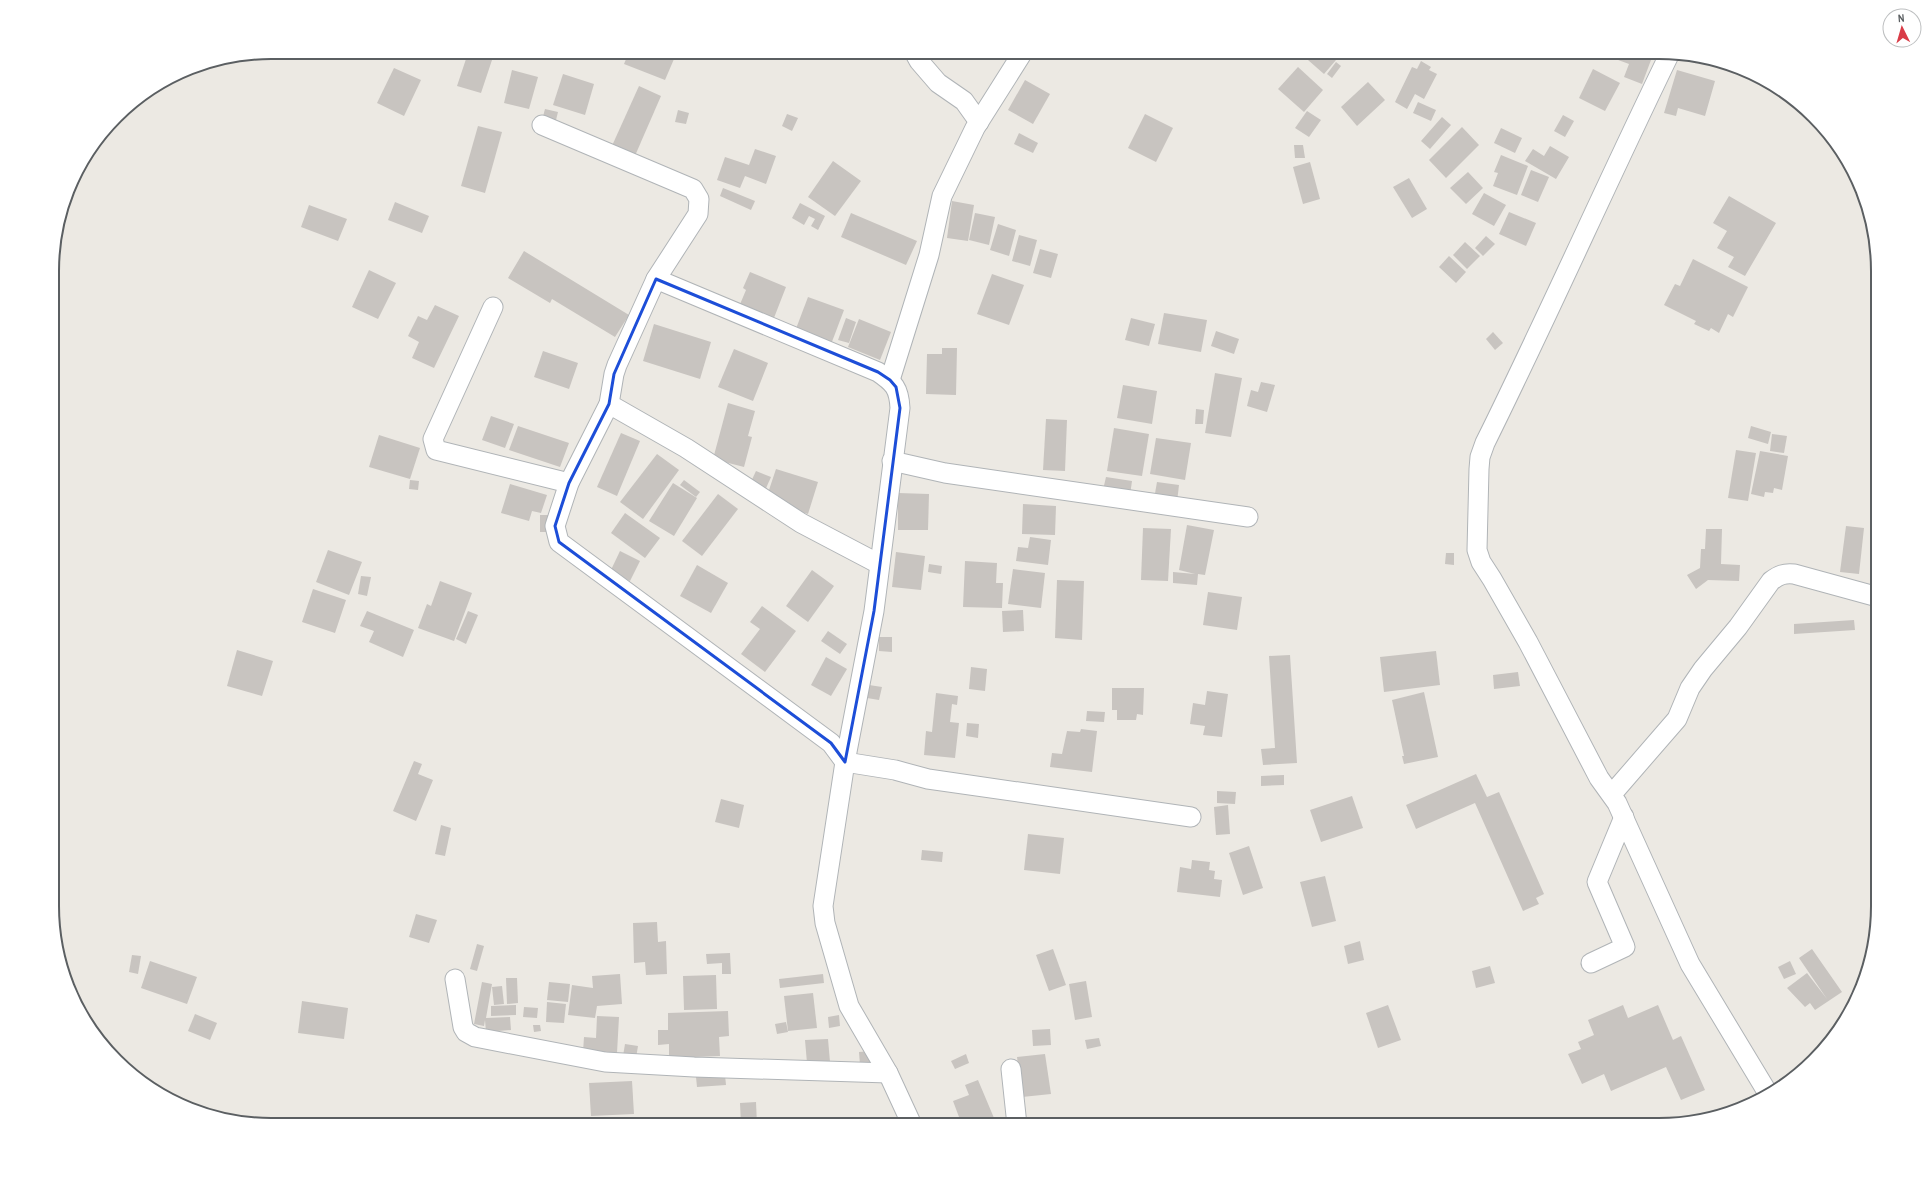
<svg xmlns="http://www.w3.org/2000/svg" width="1930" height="1177" font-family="'Archivo Narrow',sans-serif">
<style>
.building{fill:#c8c4c0}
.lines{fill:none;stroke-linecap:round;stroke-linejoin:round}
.minor-casing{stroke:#b0b4b7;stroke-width:21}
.minor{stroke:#fff;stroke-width:19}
.marked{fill:none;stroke:#1d4ed8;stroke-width:3;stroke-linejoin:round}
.rim{fill:none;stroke:#5b5f62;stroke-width:2}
</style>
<rect width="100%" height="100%" fill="#ece9e3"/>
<g class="building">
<polygon points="629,52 677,52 665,80 624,64"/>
<polygon points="1302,52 1328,52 1336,60 1324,74 1300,53"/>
<polygon points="1612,52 1654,52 1642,84 1624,77 1629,64 1610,57"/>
<polygon points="468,53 492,60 481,93 457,86"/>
<polygon points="1421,61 1431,67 1429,70 1437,74 1424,99 1415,94 1407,109 1395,102 1412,67 1417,69"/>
<polygon points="1336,62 1341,66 1332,78 1327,74"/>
<polygon points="1298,67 1323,90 1304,112 1278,89"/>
<polygon points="394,68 421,80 404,116 377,103"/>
<polygon points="1593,69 1620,83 1605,111 1579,98"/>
<polygon points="512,70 538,77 529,109 504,103"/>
<polygon points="1677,70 1715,81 1705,116 1678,108 1676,116 1664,113"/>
<polygon points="563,74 594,84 585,115 553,105"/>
<polygon points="1025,80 1050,94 1033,124 1008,110"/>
<polygon points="1368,82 1385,100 1357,126 1341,107"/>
<polygon points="639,86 661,96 634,158 611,148"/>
<polygon points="1418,102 1436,110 1431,121 1413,113"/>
<polygon points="545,109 558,112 554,128 541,124"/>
<polygon points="678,110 689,113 686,124 675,122"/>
<polygon points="1307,111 1321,120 1309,137 1295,128"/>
<polygon points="787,114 798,118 792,131 782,126"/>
<polygon points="1145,114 1173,128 1156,162 1128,148"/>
<polygon points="1563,115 1574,121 1565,137 1554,131"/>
<polygon points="1442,117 1451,125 1430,149 1421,141"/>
<polygon points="478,126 502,132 485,193 461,186"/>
<polygon points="1462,127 1479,145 1446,178 1429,160"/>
<polygon points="1501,128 1522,138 1515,153 1494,143"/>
<polygon points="1019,133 1038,143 1033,153 1014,144"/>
<polygon points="1294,145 1303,145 1305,158 1295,158"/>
<polygon points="1550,146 1569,157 1556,179 1525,161 1533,149 1544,156"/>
<polygon points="755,149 776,156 766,184 745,176 740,188 717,180 725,157 749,165"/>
<polygon points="1501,155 1528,166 1517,195 1493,186 1498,173 1494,172"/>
<polygon points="833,161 861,181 835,216 808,197"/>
<polygon points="1310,162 1320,199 1303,204 1293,167"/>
<polygon points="1531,170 1549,177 1538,202 1521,195"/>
<polygon points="1468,172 1483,188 1466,204 1450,188"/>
<polygon points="1409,178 1427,209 1412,218 1393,187"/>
<polygon points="723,188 755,201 751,210 720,196"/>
<polygon points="1484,193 1506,205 1494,226 1472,214"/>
<polygon points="1729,196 1776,223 1745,276 1728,267 1734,257 1717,248 1727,231 1713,223"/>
<polygon points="952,201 974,205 968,241 947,238"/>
<polygon points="395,202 429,216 422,233 388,220"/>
<polygon points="800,203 825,216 818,230 811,226 815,219 809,216 804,225 792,218"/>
<polygon points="309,205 347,219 338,241 301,227"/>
<polygon points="1509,212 1536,223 1526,246 1499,234"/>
<polygon points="851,213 917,241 906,265 841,237"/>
<polygon points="975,213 995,217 989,245 969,240"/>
<polygon points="998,224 1016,230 1009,256 990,250"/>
<polygon points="1019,235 1037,240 1030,266 1012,261"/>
<polygon points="1486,236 1495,244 1483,256 1475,248"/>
<polygon points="1465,242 1480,256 1467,269 1453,255"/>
<polygon points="1040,249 1058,254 1051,278 1033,273"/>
<polygon points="524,251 629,315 615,337 552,299 550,303 508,278"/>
<polygon points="1449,256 1466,272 1456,283 1439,267"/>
<polygon points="1693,259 1748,287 1733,317 1728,314 1719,333 1711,328 1709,331 1694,324 1696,321 1664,305 1675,284 1680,286"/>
<polygon points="369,270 396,283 378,319 352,307"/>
<polygon points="750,272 786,287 772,323 738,309 746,290 743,288"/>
<polygon points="992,274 1024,285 1009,325 977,314"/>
<polygon points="808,297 844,310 830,347 794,334"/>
<polygon points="435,305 459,316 434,368 412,358 419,342 408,336 418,316 427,320"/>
<polygon points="1164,313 1207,320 1201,352 1158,344"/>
<polygon points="846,318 856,322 849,343 838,340"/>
<polygon points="1131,318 1155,324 1149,346 1125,340"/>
<polygon points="859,319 891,332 880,360 848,347"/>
<polygon points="654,324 711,342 700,379 643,361"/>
<polygon points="1216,331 1239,339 1234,354 1211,346"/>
<polygon points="1493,332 1503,343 1495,350 1486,339"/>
<polygon points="942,348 957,348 956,395 926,394 927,354 942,354"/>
<polygon points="734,349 768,363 753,401 718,387"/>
<polygon points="543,351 578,363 569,389 534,377"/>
<polygon points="1215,373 1242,378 1231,437 1205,433"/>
<polygon points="1261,382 1275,385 1267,412 1247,406 1251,390 1258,392"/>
<polygon points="1123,385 1157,391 1152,424 1117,418"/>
<polygon points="728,403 755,411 748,436 752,437 744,467 713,459"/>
<polygon points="1196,409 1204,410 1203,424 1195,424"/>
<polygon points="491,416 514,424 505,448 482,440"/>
<polygon points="1046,419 1067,420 1065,471 1043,470"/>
<polygon points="518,426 569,443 560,467 509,450"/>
<polygon points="1751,426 1771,432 1768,444 1748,438"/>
<polygon points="1114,428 1149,434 1142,476 1107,471"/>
<polygon points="621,433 640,441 617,496 597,487"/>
<polygon points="1772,434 1787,436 1784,453 1770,451"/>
<polygon points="379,435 420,448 410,479 369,467"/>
<polygon points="1156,438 1191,443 1185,480 1150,474"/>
<polygon points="1736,450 1756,453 1748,501 1728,498"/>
<polygon points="1760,451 1788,456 1782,490 1774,488 1773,493 1765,492 1764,497 1751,494"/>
<polygon points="657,454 679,470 643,519 620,502"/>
<polygon points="776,469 818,482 808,514 784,507 767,496"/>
<polygon points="756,471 771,477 763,495 748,488"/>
<polygon points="1106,477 1132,481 1130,495 1103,490"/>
<polygon points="410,480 419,481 418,490 409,489"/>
<polygon points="684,480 700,492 696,497 680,485"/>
<polygon points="1157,482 1179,485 1177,502 1154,499"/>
<polygon points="673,483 697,498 674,536 649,521"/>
<polygon points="510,484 547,495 541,513 532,511 529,521 501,513"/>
<polygon points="898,493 929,494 928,530 898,530"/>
<polygon points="718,494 738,509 702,556 682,541"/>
<polygon points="1023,504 1056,506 1055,535 1022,534"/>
<polygon points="625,513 660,538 645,558 611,533"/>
<polygon points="540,515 556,515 555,532 540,532"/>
<polygon points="1187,525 1214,530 1205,575 1198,574 1197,585 1173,583 1173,572 1195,574 1179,570"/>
<polygon points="1846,526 1864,528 1859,574 1840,572"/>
<polygon points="1143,528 1171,529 1168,581 1141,580"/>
<polygon points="1706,529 1722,529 1721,564 1740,565 1739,581 1708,580 1696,589 1687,575 1700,568 1701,549 1705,549"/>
<polygon points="1030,537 1051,540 1048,565 1016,561 1018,547 1028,548"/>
<polygon points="328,550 362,562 349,595 316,582"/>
<polygon points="620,551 640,561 630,581 610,572"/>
<polygon points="896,552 925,556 921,590 892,587"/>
<polygon points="1446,553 1454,553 1454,565 1445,564"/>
<polygon points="965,561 997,563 996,583 1003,583 1002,608 963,607"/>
<polygon points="929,564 942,566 941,574 928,572"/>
<polygon points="697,565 728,583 711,613 680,596"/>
<polygon points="1013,569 1045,573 1041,608 1008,604"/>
<polygon points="812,570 834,586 808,622 786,606"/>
<polygon points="361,576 371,577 367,596 358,594"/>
<polygon points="1057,580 1084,581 1082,640 1055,638"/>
<polygon points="440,581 472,593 454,641 418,628 427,604 431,606"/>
<polygon points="313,589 346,600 335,633 302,622"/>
<polygon points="1208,592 1242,597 1237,630 1203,625"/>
<polygon points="762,606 796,631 765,672 741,654 760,629 750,622"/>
<polygon points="1023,610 1024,631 1003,632 1002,611"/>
<polygon points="367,611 414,630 403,657 369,642 374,631 360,626"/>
<polygon points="468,611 478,615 466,644 456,639"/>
<polygon points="1854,620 1855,630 1794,634 1794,624"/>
<polygon points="828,631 847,644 840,654 821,641"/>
<polygon points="879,637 892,637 892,652 879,651"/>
<polygon points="237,650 273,661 262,696 227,686"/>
<polygon points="1436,651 1440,685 1384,692 1380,657"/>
<polygon points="1290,655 1297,763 1263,765 1261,749 1275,748 1269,656"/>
<polygon points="826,657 847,669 831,696 811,685"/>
<polygon points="971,667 987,669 985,691 969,689"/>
<polygon points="1518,672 1520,686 1494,689 1493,675"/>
<polygon points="869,685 882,687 879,700 867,698"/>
<polygon points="1112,688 1144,688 1143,715 1137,714 1136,720 1117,720 1117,710 1112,710"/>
<polygon points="1207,691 1228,694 1222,737 1203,735 1205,726 1190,724 1193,703 1205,705"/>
<polygon points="1424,692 1438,757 1404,764 1402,756 1404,756 1392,700"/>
<polygon points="936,693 958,696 957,705 952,704 950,722 959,723 955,758 924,755 926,731 932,732"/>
<polygon points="1087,711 1105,712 1104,722 1086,721"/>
<polygon points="967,723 979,724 978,738 966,736"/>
<polygon points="1081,729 1097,731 1092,772 1050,767 1052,753 1062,754 1067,731 1080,732"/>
<polygon points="414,761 422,764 418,774 433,780 416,821 393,811"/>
<polygon points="1476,774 1487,797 1499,792 1544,894 1536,898 1539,904 1523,911 1475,803 1416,829 1406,805"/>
<polygon points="1284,775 1284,785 1261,786 1261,776"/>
<polygon points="1217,791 1236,792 1235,804 1217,803"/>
<polygon points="1352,796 1363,828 1321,842 1310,810"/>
<polygon points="721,799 744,805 739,828 715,822"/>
<polygon points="1228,805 1230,834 1216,835 1214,807"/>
<polygon points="441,825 451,828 445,856 435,854"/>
<polygon points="1028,834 1064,838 1060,874 1024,870"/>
<polygon points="1249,846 1263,888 1243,895 1229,853"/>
<polygon points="922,850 943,852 942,862 921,860"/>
<polygon points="1192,860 1210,862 1209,870 1215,871 1214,879 1222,880 1220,897 1177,892 1180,867 1191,869"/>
<polygon points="1325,876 1336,921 1312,927 1300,882"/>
<polygon points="416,914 437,920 429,943 409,937"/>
<polygon points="657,922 658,942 666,941 667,974 646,975 645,962 634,963 633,923"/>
<polygon points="1360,941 1364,960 1348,964 1344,946"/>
<polygon points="477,944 484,946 477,971 470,969"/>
<polygon points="1053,949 1066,985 1049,991 1036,955"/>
<polygon points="1812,949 1842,992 1815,1010 1810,1003 1805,1007 1787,988 1807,973 1827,999 1799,958"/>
<polygon points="730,953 731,974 722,974 722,963 707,964 706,954"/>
<polygon points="132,955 141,956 138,974 129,972"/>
<polygon points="150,961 197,977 187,1004 141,988"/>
<polygon points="1790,961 1796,974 1784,979 1778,967"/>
<polygon points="1490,966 1495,983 1476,988 1472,971"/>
<polygon points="620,974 622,1004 597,1006 595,1018 568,1015 572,985 593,988 592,976"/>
<polygon points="823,974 824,983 780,988 779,979"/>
<polygon points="716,975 717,1009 684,1010 683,976"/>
<polygon points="506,978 517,978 518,1003 507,1004"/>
<polygon points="1086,981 1092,1017 1075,1020 1069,984"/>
<polygon points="482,982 492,984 486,1018 510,1017 511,1030 486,1032 485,1020 484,1026 474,1024"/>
<polygon points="549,982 570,984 568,1002 547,1000"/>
<polygon points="502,986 504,1004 494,1005 492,987"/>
<polygon points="813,993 817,1028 788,1031 784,996"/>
<polygon points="302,1001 348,1008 344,1039 298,1033"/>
<polygon points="547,1002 566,1004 564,1023 546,1022"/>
<polygon points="516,1005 516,1015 491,1016 491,1006"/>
<polygon points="1388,1005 1401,1040 1378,1048 1366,1013"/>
<polygon points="1623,1005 1628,1018 1658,1005 1673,1040 1681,1036 1705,1090 1681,1100 1666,1067 1611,1091 1604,1074 1582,1084 1568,1054 1581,1049 1578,1042 1594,1035 1588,1020"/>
<polygon points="524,1007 538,1008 537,1018 523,1017"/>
<polygon points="728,1011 729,1036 719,1037 720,1056 669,1058 669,1044 658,1045 658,1030 668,1030 668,1013"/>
<polygon points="195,1014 217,1023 210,1040 188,1031"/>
<polygon points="839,1015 840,1026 829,1028 828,1017"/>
<polygon points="597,1016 619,1017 617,1053 583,1052 584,1037 596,1038"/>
<polygon points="786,1022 788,1032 777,1034 775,1024"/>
<polygon points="533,1025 540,1025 541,1031 534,1032"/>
<polygon points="1050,1029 1051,1045 1033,1046 1032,1030"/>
<polygon points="1099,1038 1101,1046 1087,1049 1085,1040"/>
<polygon points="828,1039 830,1062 807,1063 805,1040"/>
<polygon points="625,1044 638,1046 636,1058 623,1056"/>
<polygon points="871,1051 871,1065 860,1065 859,1052"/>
<polygon points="966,1054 969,1063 955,1069 951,1061"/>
<polygon points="1045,1054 1051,1094 1022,1097 1017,1057"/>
<polygon points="725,1075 726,1085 697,1087 696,1077"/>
<polygon points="978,1080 994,1118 977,1125 962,1125 953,1101 969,1095 965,1085"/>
<polygon points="632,1081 634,1114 591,1116 589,1083"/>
<polygon points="756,1102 757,1125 741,1125 740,1103"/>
</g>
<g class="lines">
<g class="minor-casing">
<g id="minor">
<polyline points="914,52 919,61 938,83 964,101 979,122"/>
<path d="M1670,53C1607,182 1549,314 1485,443L1480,457L1479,469L1477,550L1481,562L1492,579L1528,642L1599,778L1617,803L1690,964L1769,1095"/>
<polyline points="542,125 693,189 699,199 698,214 656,279 617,365 614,374 609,404 686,448 801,523 879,564"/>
<path d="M656,279L878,372C894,383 899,388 900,408L874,611L845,762L823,906L825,923L849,1006L888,1073L912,1125"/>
<polyline points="493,307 433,439 436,450 569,483"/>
<polyline points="890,380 929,255 942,196 975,128 1023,52"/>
<polyline points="609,404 569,483 555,526 559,542 831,743 845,762 895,770 928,779 1191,817"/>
<polyline points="892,461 945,473 1248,517"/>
<path d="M1612,794L1677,719L1690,688L1703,669L1738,627L1771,581C1779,575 1784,573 1794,574L1878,597"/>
<polyline points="1591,963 1625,947 1597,882 1624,817"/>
<polyline points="455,979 463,1027 466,1032 475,1037 605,1062 694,1067 888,1073"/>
<polyline points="1011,1069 1017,1125"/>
</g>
</g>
<use href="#minor" class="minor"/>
</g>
<path class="marked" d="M656,279L878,372L890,380L896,387L900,408L874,611L845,762L831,743L559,542L555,526L569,483L609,404L614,374Z"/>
<path d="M0 0H1930V1177H0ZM271 59H1659A212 212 0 0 1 1871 271V906A212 212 0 0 1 1659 1118H271A212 212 0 0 1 59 906V271A212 212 0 0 1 271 59Z" fill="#fff" fill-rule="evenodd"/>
<path class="rim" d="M271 59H1659A212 212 0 0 1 1871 271V906A212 212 0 0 1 1659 1118H271A212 212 0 0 1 59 906V271A212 212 0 0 1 271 59Z"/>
<g transform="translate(1902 28) rotate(355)"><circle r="19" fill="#ffffff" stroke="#bdbfc0"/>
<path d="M0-3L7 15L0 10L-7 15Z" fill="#d93c47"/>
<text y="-6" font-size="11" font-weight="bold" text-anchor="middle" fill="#5b5f62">N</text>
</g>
</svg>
